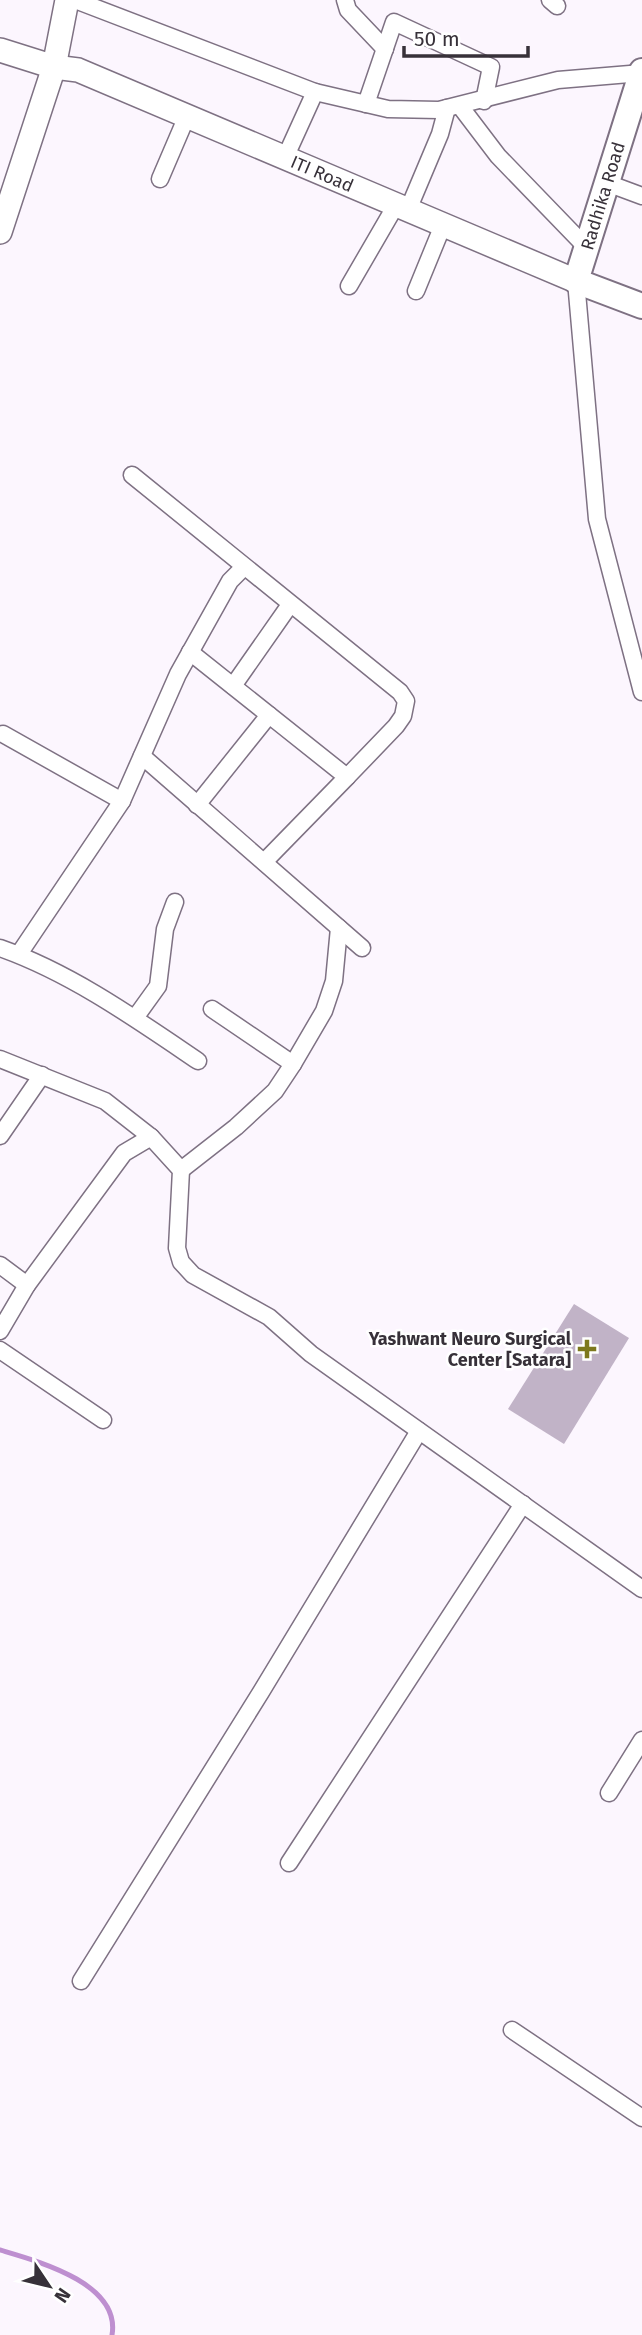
<svg xmlns="http://www.w3.org/2000/svg" width="642" height="2335" font-family="'Fira Sans',sans-serif">
<style>
.lines{fill:none;stroke-linecap:round;stroke-linejoin:round}
.stream{stroke:#be8fd0;stroke-width:5}
.building{fill:#c1b3c7}
.minor-casing{stroke:#7e7183;stroke-width:19}
.secondary-casing{stroke:#7e7183;stroke-width:26}
.primary-casing{stroke:#7e7183;stroke-width:28}
.minor{stroke:#fff;stroke-width:16}
.secondary{stroke:#fff;stroke-width:23}
.primary{stroke:#fff;stroke-width:24}
.poi-dot{fill:#7d781d;stroke:#fff;stroke-width:2.5}
.labels{text-anchor:middle;dominant-baseline:central;stroke-width:5;stroke-linejoin:round;paint-order:stroke}
.street-label{font-size:18px;fill:#373139;stroke:#fff}
.poi-label{font-size:18px;font-weight:bold;fill:#373139;stroke:#fff;text-anchor:end}
</style>
<rect width="100%" height="100%" fill="#fcf6fe"/>
<g class="lines">
<path class="stream" d="M0,2250C37,2261 121,2283 112,2335"/>
</g>
<polygon class="building" points="574,1304 629,1338 564,1444 508,1409"/>
<g class="lines">
<g class="minor-casing">
<g id="minor">
<polyline points="75,0 315,92 388,109 439,110 558,80 642,73"/>
<polyline points="345,0 348,10 385,49"/>
<polyline points="550,0 557,6"/>
<polyline points="366,104 394,22 491,67 484,101"/>
<polyline points="460,106 498,156 587,248"/>
<polyline points="285,158 315,92"/>
<polyline points="160,179 187,116"/>
<polyline points="607,183 642,196"/>
<polyline points="408,210 440,134 447,108"/>
<polyline points="576,281 597,519 642,692"/>
<polyline points="349,286 396,205"/>
<polyline points="416,291 443,225"/>
<polyline points="132,475 400,692 406,701 403,716 396,726 347,777"/>
<polyline points="190,652 347,777 264,862"/>
<polyline points="233,686 289,606"/>
<polyline points="3,734 122,801"/>
<polyline points="142,756 362,948"/>
<polyline points="197,805 269,715"/>
<path d="M0,948C71,973 136,1019 198,1061"/>
<polyline points="19,954 122,801 178,674 230,581 243,568"/>
<polyline points="212,1009 293,1064"/>
<polyline points="135,1018 158,986 165,929 175,902"/>
<polyline points="0,1059 105,1101 151,1137"/>
<polyline points="0,1136 42,1075"/>
<polyline points="181,1170 236,1127 275,1091 293,1064 324,1011 334,981 339,928"/>
<polyline points="0,1265 27,1285"/>
<polyline points="0,1331 27,1285 124,1153 151,1137 181,1170 177,1248 181,1262 193,1275 269,1317 311,1354 642,1589"/>
<polyline points="0,1350 103,1420"/>
<polyline points="609,1793 642,1740"/>
<polyline points="289,1863 523,1504"/>
<polyline points="81,1981 261,1692 419,1431"/>
<polyline points="512,2030 642,2118"/>
</g>
</g>
<g class="secondary-casing">
<g id="secondary">
<polyline points="0,50 54,67 78,70 576,281"/>
<polyline points="0,232 54,67 67,0"/>
</g>
</g>
<g class="primary-casing">
<polyline id="primary" points="642,71 576,281 642,306"/>
</g>
<use href="#minor" class="minor"/>
<use href="#secondary" class="secondary"/>
<use href="#primary" class="primary"/>
</g>
<path class="poi-dot" d="M583.5 1338.5h7v7h7v7h-7v7h-7v-7h-7v-7h7z"/>
<g class="labels">
<g class="street-label">
<text transform="translate(322 174) rotate(23)">ITI Road</text>
<text transform="translate(603 196) rotate(-73)">Radhika Road</text>
</g>
<g class="poi-label">
<text x="571" y="1339">Yashwant Neuro Surgical<tspan x="571" dy="21">Center [Satara]</tspan></text>
</g>
</g>
<g transform="translate(49 2286) rotate(125)" stroke="#ffffff" stroke-width="5" paint-order="stroke">
<path d="M0-5L12 26L0 18L-12 26Z" fill="#373139"/>
<text y="-10" font-size="19" font-weight="bold" text-anchor="middle" fill="#373139">N</text>
</g>
<path d="M404 46v10h124v-10" fill="none" stroke="#373139" stroke-width="3.5"/>
<text x="414" y="46" font-size="21" fill="#373139" stroke="#ffffff" stroke-width="5" paint-order="stroke">50 m</text>
</svg>
